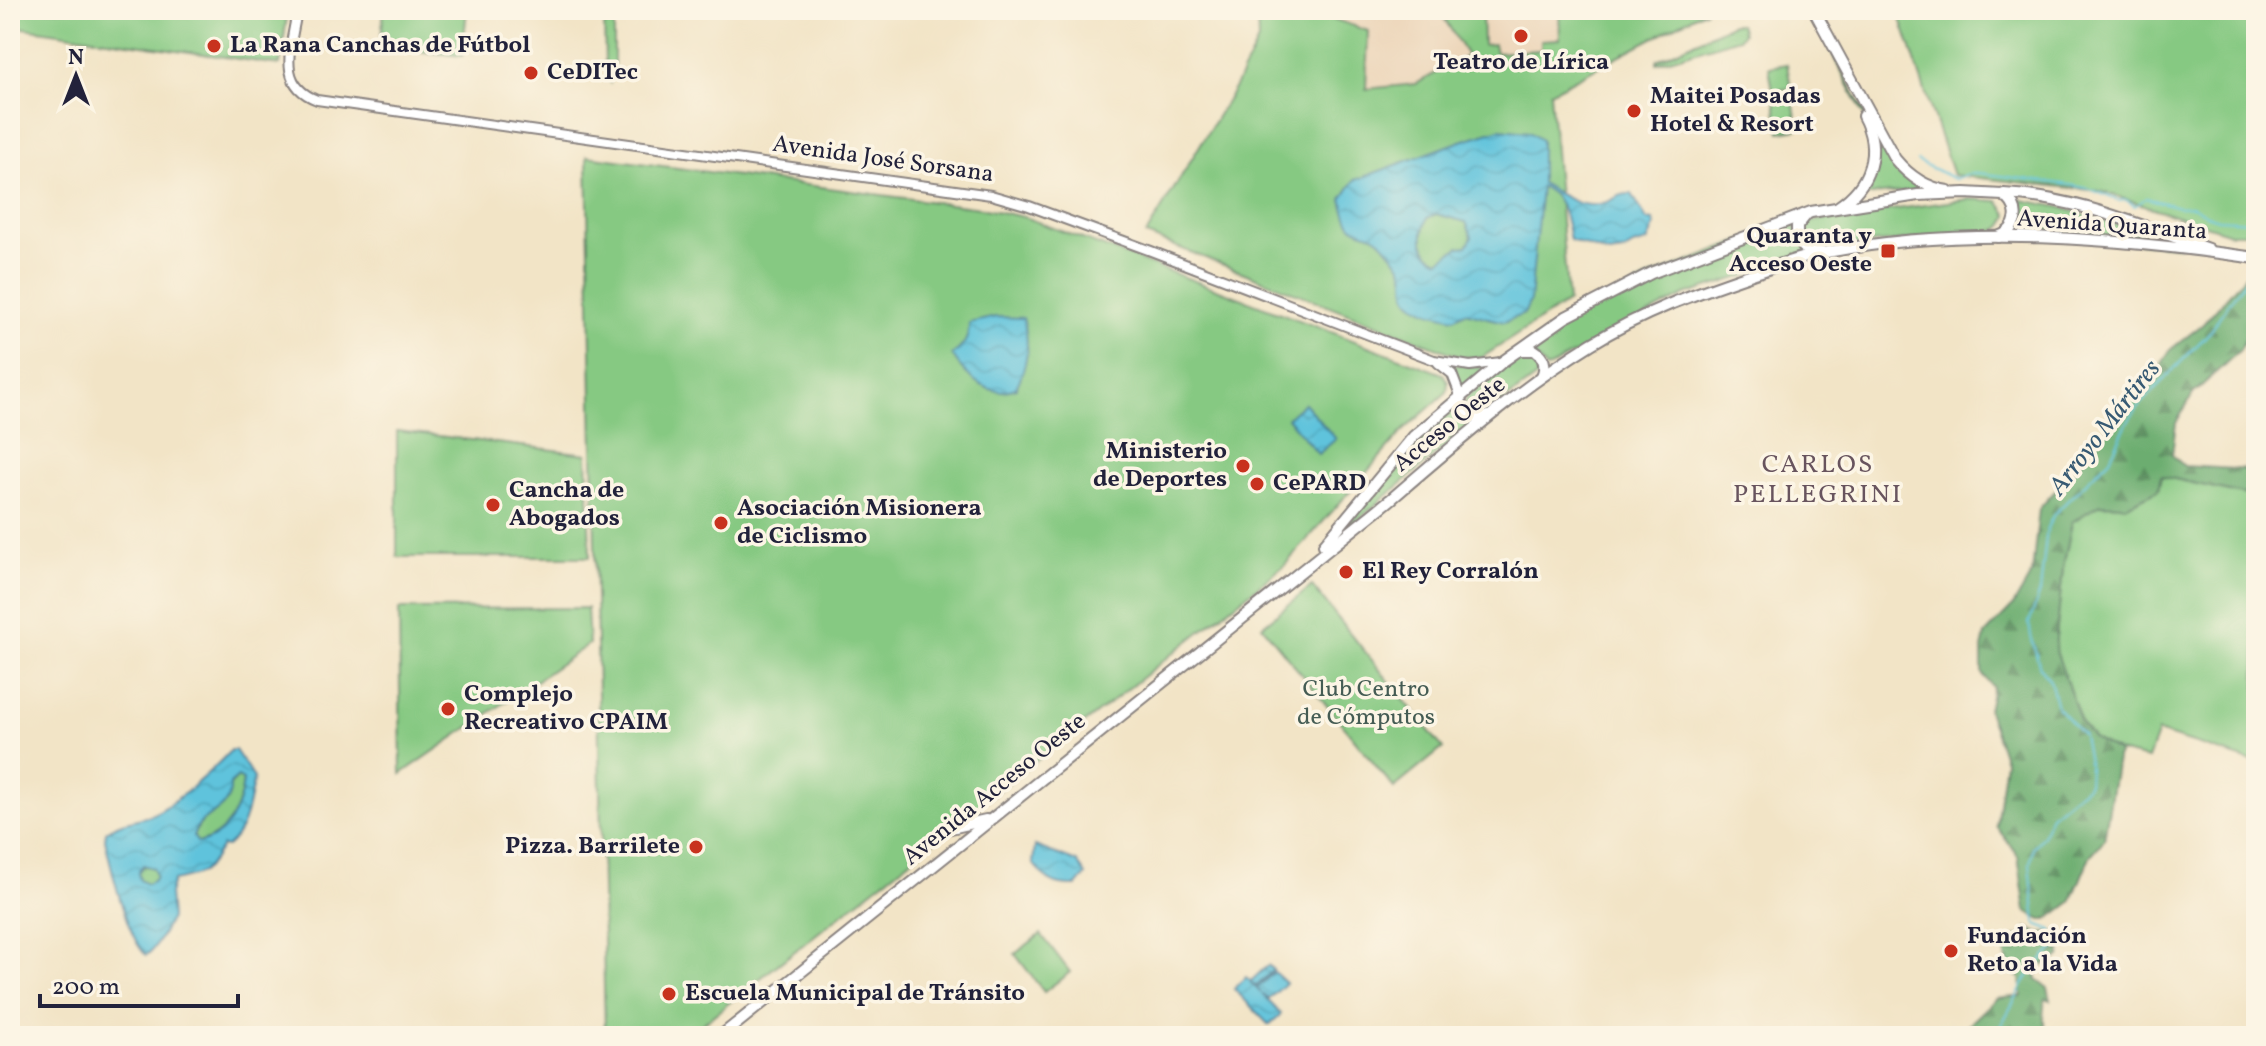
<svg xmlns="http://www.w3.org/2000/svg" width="2266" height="1046" font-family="Vollkorn,serif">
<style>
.built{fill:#edd7bb}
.green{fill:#86c982;stroke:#54765e;stroke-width:2}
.forest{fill:url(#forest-firs);stroke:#476856;stroke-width:2}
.water{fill:url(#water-waves);stroke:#40728c;stroke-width:2;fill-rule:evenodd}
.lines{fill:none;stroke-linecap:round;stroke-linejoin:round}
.stream{stroke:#5ec3dc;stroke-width:2}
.tertiary-casing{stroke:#8a8380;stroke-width:12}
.primary-casing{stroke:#8a8380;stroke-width:14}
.trunk-casing{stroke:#8a8380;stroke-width:14}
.tertiary{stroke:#fff;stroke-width:8}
.primary{stroke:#fff;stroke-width:10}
.trunk{stroke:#fff;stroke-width:10}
.poi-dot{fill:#c8321e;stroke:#fcf5e5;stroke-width:3}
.labels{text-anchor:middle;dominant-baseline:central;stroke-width:7;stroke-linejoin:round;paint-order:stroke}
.poi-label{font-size:24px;font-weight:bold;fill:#22223b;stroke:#fcf5e5;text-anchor:start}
.street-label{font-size:24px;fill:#22223b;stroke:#fcf5e5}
.park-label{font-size:24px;fill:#455c54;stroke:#fcf5e5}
.water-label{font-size:26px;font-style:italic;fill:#375a73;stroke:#fcf5e5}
.neighbourhood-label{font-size:26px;letter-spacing:2px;fill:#68545e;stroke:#fcf5e5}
</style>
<defs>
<pattern id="forest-firs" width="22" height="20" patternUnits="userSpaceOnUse" patternTransform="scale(2)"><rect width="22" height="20" fill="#6cad70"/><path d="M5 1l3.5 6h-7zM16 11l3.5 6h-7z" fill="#588c5d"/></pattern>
<pattern id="water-waves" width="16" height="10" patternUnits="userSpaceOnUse" patternTransform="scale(2)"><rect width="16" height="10" fill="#5ec3dc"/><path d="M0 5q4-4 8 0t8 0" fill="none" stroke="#51a7be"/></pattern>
</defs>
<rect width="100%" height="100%" fill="#fcf5e5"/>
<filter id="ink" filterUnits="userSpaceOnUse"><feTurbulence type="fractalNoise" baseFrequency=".0125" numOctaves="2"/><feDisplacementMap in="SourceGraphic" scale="16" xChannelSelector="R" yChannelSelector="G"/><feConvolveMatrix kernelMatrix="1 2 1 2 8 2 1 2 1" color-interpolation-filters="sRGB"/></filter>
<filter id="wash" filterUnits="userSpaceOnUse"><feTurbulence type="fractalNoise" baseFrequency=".006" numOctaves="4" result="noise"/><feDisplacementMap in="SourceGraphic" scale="32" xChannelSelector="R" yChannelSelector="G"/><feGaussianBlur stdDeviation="1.8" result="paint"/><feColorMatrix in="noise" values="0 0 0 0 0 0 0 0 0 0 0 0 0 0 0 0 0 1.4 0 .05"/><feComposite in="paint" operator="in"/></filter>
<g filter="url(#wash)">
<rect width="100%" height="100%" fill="#f2e4c6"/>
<polygon class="built" points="1257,10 1706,10 1549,92 1235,87 1258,41"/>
<g class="green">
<polygon points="10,10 288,10 280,65 10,26"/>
<polygon points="384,10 467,10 462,56 380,47"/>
<polygon points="604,10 614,10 614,64 610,82 605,67"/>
<polygon points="1257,10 1315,10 1319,14 1368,31 1366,89 1416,84 1467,56 1439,10 1482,10 1483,45 1494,44 1496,53 1541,50 1541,40 1560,39 1559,10 1706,10 1550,92 1568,302 1481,358 1461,357 1146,235 1235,87 1258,41"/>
<polygon points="1810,10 1895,168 1923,190 1861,196 1872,174 1869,125"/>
<polygon points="1898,10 2256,10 2256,227 2245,233 2230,233 2100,191 1953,175"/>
<polygon points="1732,24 1740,24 1743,33 1739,38 1657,63 1657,60"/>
<polygon points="1787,64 1791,88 1773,91 1769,67"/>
<polygon points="1792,94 1798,129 1780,132 1774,97"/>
<polygon points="587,156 980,208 1024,217 1443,374 1448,382 1447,392 1403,431 1285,565 687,1036 605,1036"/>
<path d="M1969,199L1998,201L2008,215C2005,226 2001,229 1990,233L1818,248L1805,244C1802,235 1804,228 1811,221Z"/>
<path d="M2016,199L2060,207L2181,246L2011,233C2022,223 2022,213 2016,199Z"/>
<polygon points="1802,217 1795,227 1813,254 1685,295 1546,369 1527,346 1568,320 1652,276"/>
<path d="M1524,354C1538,356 1541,363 1538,376L1489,412L1475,414L1469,410L1465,402L1467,396L1519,355Z"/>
<polygon points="1443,364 1487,367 1460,389"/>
<path d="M1459,401C1459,413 1463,422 1476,421L1340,535L1415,438Z"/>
<polygon points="397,431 587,454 590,557 397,557"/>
<polygon points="2161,476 2256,497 2256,763 2158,732 2148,759 2118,752 2092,737 2081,723 2055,648 2063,568 2072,522 2100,504 2127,505 2158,490"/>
<polygon points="1312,586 1443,748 1394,788 1262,626"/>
<polygon points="587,608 589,644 401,774 399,609"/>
<path d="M238,777L243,780C241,808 227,836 198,843L193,836C196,828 230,783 238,777Z"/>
<circle cx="147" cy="875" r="9"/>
<polygon points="1041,934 1070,972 1044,992 1015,954"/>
</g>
<g class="forest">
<polygon points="2250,270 2256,272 2256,317 2240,350 2193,394 2176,423 2172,455 2184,466 2252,470 2256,474 2256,497 2161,476 2158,490 2127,505 2100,504 2072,522 2063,568 2055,648 2081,723 2092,737 2118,752 2104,840 2090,856 2071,902 2047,920 2041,920 2026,911 2018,856 1996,826 2005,761 1988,710 1993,687 1982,674 1982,648 1985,635 2013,606 2032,573 2039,509 2102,438 2135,385 2157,372 2170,350 2203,324"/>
<path d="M2027,928L2038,933L2054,932L2064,939L2060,957L2035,969L2037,980L2048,988L2051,1000L2046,998C2042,1011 2042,1026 2052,1036H1957L1996,999L2022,996L2020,978L2010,972L2004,948L2009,939L2026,934Z"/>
</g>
<g class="water">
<path d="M1500,129L1529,132L1541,140V183C1563,195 1581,212 1607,202C1617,198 1621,193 1632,194L1647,220L1653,221L1655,225L1647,242L1633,246L1623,252L1609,254L1570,240C1566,219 1563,195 1541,187L1530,301L1524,314L1504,322L1465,312L1454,318C1440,315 1424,312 1413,303C1401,293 1408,283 1403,270C1400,262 1390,251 1385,245C1366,221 1352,247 1342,199L1355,180L1464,140ZM1436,214L1466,222L1472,237L1467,246L1459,247L1440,260C1420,253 1420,236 1427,218Z"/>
<path d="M996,317L1023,318C1030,344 1028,364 1016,388C989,399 966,377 952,355C964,346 969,339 969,323Z"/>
<polygon points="1304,403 1336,439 1318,454 1287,418"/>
<path d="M231,750H235L254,778C248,802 248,829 226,847L222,846C204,874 205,874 173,881L169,894L171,918C165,928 156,950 146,955C126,936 111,867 105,839L106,832C119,820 138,821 153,814C174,805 215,768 231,750ZM238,777L243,780C241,807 227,837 198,843L193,836C201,810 232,815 230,784ZM143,865L153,868L156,876L154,880L147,884L140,880L138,873Z"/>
<path d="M1035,846L1077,862L1086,875L1077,886C1054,887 1046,881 1033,863Z"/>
<polygon points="1268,965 1273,970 1257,986 1250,982 1261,993 1257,988 1274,972 1286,983 1269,999 1262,994 1281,1014 1269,1025 1234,989 1246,977 1251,981"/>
</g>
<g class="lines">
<g class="stream">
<polyline points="1917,161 1955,179 1971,173 1979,173 2071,185 2090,189 2119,201 2126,200 2135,206 2146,198 2179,207 2193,206 2206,215 2218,219 2252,221 2256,217"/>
<polyline points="1982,1036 1988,1027 2000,1027 2029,974 2054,948 2052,930 2036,924 2030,864 2033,848 2043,836 2051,815 2088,785 2089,767 2083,735 2057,707 2050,680 2040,668 2031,636 2029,623 2040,592 2047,528 2054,514 2110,459 2127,423 2141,403 2207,335 2256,264"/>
</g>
</g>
</g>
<g filter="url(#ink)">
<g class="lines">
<g class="tertiary-casing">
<g id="tertiary">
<path d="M297,10C292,46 275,84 317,100L991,195L1029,206L1151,251L1434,360L1470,366L1501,362"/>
<polyline points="1438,363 1452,374 1460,395"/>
</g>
</g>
<g class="primary-casing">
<g id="primary">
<path d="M1814,10L1895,159C1909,176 1926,188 1948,191"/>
<path d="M1838,207C1870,186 1882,151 1863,116"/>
</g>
</g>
<g class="trunk-casing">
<g id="trunk">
<path d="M2004,194C2076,197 2141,226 2208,249"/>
<polyline points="1806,215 1797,226 1797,239 1806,250 1820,252"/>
<path d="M1521,350H1534C1544,356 1547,365 1542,376"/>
<path d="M1460,395C1460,412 1471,421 1487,416"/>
<path d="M1324,545L1414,436L1502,362L1566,317L1651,273L1811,212L1918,195L1965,193L2003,195C2022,207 2019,229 1998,237"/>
<polyline points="946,829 986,820"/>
<path d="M721,1036L1390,500C1455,444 1518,389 1591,344C1641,313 1696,293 1752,274C1777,266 1802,256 1827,252C1967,225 2116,238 2256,258"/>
</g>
</g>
<use href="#tertiary" class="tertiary"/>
<use href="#primary" class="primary"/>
<use href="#trunk" class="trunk"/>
</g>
</g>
<g class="poi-dot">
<circle cx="1521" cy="36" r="8"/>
<circle cx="214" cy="46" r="8"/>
<circle cx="531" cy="73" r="8"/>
<circle cx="1634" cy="111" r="8"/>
<rect x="1880" y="243" width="16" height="16" rx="4"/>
<circle cx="1243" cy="466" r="8"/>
<circle cx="1257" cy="484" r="8"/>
<circle cx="493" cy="505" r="8"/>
<circle cx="721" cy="523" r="8"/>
<circle cx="1346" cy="572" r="8"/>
<circle cx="448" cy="709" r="8"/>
<circle cx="696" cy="847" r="8"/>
<circle cx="1951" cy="951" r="8"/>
<circle cx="669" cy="994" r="8"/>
</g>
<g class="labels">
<g class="poi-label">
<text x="230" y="46">La Rana Canchas de Fútbol</text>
<text x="1521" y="63" text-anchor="middle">Teatro de Lírica</text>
<text x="547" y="73">CeDITec</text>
<text x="1650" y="97">Maitei Posadas<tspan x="1650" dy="28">Hotel &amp; Resort</tspan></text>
<text x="1872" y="237" text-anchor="end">Quaranta y<tspan x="1872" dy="28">Acceso Oeste</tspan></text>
<text x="1227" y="452" text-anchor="end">Ministerio<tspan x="1227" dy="28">de Deportes</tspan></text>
<text x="1273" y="484">CePARD</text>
<text x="509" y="491">Cancha de<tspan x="509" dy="28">Abogados</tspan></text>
<text x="737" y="509">Asociación Misionera<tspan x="737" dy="28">de Ciclismo</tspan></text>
<text x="1362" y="572">El Rey Corralón</text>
<text x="464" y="695">Complejo<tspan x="464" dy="28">Recreativo CPAIM</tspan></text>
<text x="680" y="847" text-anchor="end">Pizza. Barrilete</text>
<text x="1967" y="937">Fundación<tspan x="1967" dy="28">Reto a la Vida</tspan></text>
<text x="685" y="994">Escuela Municipal de Tránsito</text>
</g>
<g class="street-label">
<text transform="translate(883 160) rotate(8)">Avenida José Sorsana</text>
<text transform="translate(2112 226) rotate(4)">Avenida Quaranta</text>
<text transform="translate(1450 425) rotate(-39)">Acceso Oeste</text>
<text transform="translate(995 790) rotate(-39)">Avenida Acceso Oeste</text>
</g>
<g class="park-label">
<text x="1366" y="690">Club Centro<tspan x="1366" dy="28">de Cómputos</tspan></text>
</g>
<g class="water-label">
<text transform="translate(2105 428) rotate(-52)">Arroyo Mártires</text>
</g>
<g class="neighbourhood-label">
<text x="1818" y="465">CARLOS<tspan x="1818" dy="30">PELLEGRINI</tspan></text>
</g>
</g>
<rect width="2266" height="1046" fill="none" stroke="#fcf5e5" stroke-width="40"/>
<g transform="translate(76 76)" stroke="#fcf5e5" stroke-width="6" paint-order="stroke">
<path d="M0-6L14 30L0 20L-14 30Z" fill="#22223b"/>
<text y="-12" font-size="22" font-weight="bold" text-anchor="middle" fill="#22223b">N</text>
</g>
<path d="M40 994v12h198v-12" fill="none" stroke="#22223b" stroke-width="4"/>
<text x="52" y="994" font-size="24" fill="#22223b" stroke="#fcf5e5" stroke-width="6" paint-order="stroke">200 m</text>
</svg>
